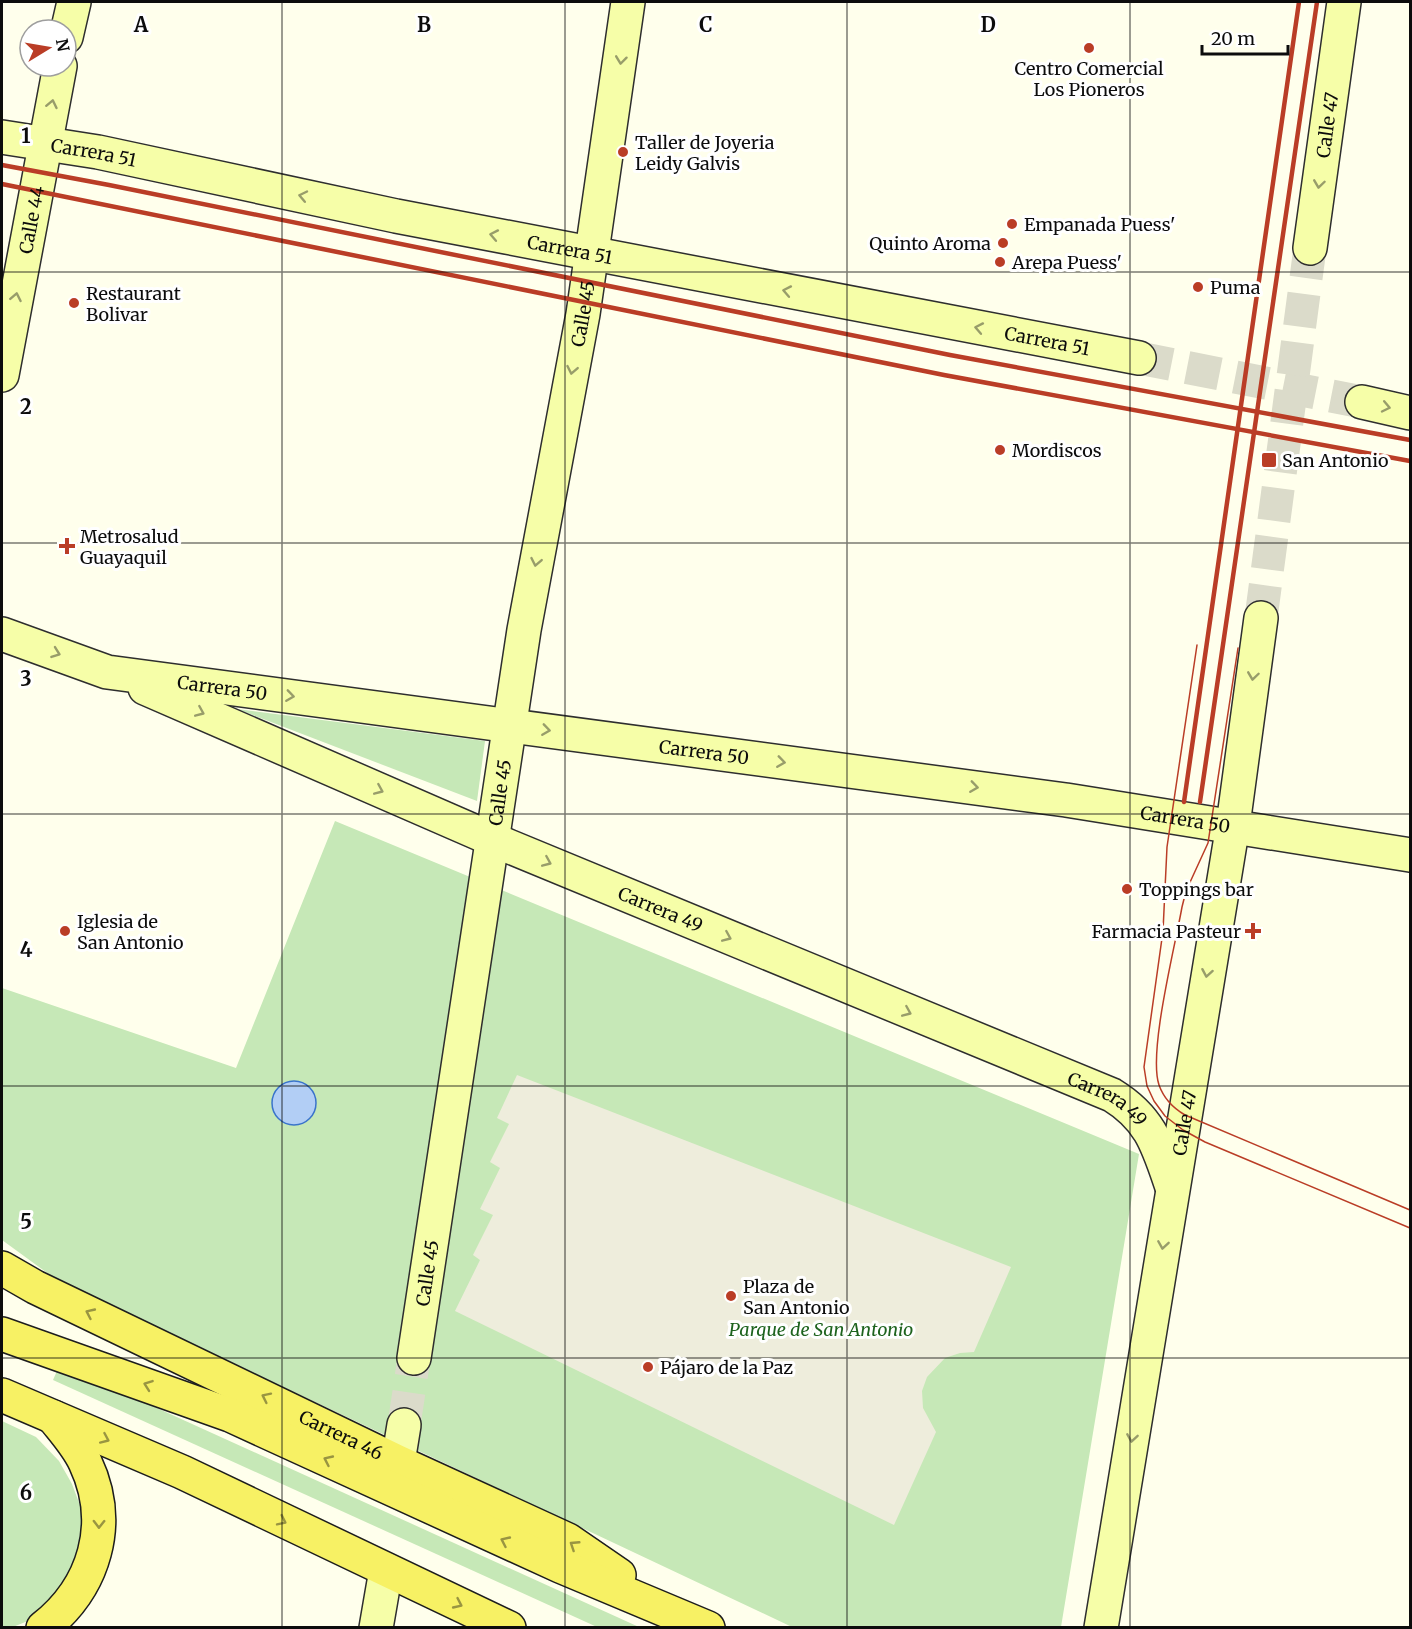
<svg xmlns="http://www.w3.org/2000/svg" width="1412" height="1629" font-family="Merriweather,serif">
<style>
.green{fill:#c6e8b7}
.plaza{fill:#eeeddc}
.water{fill:#b2cef5;stroke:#3a74cb;stroke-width:1.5}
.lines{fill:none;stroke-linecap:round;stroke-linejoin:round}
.secondary-tunnel{stroke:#dbdbca;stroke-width:33;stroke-dasharray:33 16;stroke-linecap:butt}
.secondary-casing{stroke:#2e2e2e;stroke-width:36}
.primary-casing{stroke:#1d1d1d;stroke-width:36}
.secondary{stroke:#f6fea8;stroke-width:33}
.primary{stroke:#f7f164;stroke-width:33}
.tram{stroke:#ba3d26;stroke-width:1.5}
.rail{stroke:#ba3d26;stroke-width:4.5}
.oneway{stroke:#989d6a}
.oneway2{stroke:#999541}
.grid{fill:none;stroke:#0c0c0c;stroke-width:1.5;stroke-opacity:0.55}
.poi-dot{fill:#ba3d26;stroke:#fff;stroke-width:2}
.labels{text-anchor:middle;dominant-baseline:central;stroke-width:6;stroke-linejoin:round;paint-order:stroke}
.poi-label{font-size:18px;fill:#0c0c0c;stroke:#fff;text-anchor:start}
.street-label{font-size:18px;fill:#0c0c0c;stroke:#fff}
.park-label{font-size:18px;font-style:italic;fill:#1e631e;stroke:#fff}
.grid-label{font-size:20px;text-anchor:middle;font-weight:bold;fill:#0c0c0c;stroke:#fff;stroke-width:6;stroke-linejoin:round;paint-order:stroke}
</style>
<rect width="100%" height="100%" fill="#ffffec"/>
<g class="green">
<polygon points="237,709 485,741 477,801"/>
<polygon points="335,821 1139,1154 1061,1627 792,1627 101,1301 50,1275 2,1240 2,988 236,1068"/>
<polygon points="60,1364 639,1627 597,1627 53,1380"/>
<polygon points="2,1421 36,1437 59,1461 72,1484 81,1508 86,1538 79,1567 45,1614 13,1627 2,1628"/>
</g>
<polygon class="plaza" points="517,1075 1011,1267 974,1352 960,1353 945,1358 927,1377 922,1391 923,1408 936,1432 894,1525 455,1311 480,1260 473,1255 493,1215 480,1209 500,1168 490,1162 509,1124 497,1118"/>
<circle class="water" cx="294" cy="1103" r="22"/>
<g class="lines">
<g class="secondary-tunnel">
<polyline points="1139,358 1362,402"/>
<polyline points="1261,618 1310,248"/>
<polyline points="404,1425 414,1358"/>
</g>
<g class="secondary-casing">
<g id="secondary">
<polyline points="66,37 74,2"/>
<path id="s1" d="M2,137L98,152L396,216L1139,358"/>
<path id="s2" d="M1310,248L1344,2"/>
<path id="s3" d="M2,375L60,66"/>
<polyline points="1362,402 1410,413"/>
<path id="s4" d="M2,634L107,672L1066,800L1410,855"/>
<path id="s5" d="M145,688L508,846L1112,1095C1151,1119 1158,1146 1172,1187"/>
<path id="s6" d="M414,1358L524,630L583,314L628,2"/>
<polyline points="398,1462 404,1425"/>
<polyline points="376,1628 386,1570"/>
<path id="s7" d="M1101,1628L1233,825L1261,618"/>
</g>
</g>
<g class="primary-casing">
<g id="primary">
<path id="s8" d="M2,1268L35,1287L398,1462L568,1540L619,1575"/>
<polyline points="2,1334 230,1415 560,1566 708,1628"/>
<polyline points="2,1395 182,1472 509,1628"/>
<path d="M43,1628C95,1587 114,1523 85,1462C77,1445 64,1431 53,1417"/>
</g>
</g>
<use href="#secondary" class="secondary"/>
<use href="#primary" class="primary"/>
<g class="tram">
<polyline points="1197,645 1167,847 1163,931 1144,1067 1147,1086 1154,1101 1165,1116 1183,1130 1205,1142 1410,1228"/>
<path d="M1238,648L1208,843L1186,891L1182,907C1175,947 1148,1052 1159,1085C1164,1099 1173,1108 1185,1115L1410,1210"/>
</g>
<g class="rail">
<polyline points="2,165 109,185 950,355 1410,440"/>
<polyline points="2,184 944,375 1410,461"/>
<polyline points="1184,802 1299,2"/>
<polyline points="1200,802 1317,2"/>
</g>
</g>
<defs><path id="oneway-chevron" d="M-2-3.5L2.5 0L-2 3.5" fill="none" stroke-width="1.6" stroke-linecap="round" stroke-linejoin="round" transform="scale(1.5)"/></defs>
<g class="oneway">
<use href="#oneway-chevron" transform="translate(621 60) rotate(97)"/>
<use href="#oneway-chevron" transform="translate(52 104) rotate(-78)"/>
<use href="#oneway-chevron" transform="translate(1319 184) rotate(98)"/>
<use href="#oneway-chevron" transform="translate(303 196) rotate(-168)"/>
<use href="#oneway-chevron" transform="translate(494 235) rotate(-169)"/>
<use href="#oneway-chevron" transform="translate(787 291) rotate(-169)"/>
<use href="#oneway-chevron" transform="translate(16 297) rotate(-79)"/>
<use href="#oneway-chevron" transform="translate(979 328) rotate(-169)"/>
<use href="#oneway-chevron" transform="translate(572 370) rotate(101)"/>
<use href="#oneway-chevron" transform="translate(1386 407) rotate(12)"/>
<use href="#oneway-chevron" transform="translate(536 562) rotate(101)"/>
<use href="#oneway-chevron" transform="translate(56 653) rotate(20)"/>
<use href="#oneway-chevron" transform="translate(1253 676) rotate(98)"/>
<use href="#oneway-chevron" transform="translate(290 696) rotate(8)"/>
<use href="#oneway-chevron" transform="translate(200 712) rotate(23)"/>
<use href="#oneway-chevron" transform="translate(546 730) rotate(8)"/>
<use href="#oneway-chevron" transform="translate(781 762) rotate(8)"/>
<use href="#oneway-chevron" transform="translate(974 787) rotate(8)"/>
<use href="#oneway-chevron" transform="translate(379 790) rotate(23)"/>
<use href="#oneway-chevron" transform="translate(547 862) rotate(23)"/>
<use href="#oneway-chevron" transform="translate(727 937) rotate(23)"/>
<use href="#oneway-chevron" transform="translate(1207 973) rotate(100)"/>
<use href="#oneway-chevron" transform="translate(907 1012) rotate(23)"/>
<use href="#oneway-chevron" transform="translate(1163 1245) rotate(99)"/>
<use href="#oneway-chevron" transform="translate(1132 1438) rotate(99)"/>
</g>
<g class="oneway2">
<use href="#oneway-chevron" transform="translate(90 1313) rotate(-155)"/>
<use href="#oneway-chevron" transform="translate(148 1385) rotate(-160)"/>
<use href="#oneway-chevron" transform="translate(266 1397) rotate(-154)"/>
<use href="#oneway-chevron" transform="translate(105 1439) rotate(24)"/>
<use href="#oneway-chevron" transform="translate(328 1460) rotate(-155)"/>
<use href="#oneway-chevron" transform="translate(282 1521) rotate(26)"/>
<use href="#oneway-chevron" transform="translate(99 1524) rotate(91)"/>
<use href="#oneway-chevron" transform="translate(505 1541) rotate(-155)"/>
<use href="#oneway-chevron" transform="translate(574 1545) rotate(-147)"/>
<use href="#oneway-chevron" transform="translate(458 1604) rotate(25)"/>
</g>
<path class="grid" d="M282,2V1628M565,2V1628M847,2V1628M1130,2V1628M2,272H1410M2,543H1410M2,814H1410M2,1086H1410M2,1358H1410"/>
<g class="poi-dot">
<circle cx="1089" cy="48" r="6"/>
<circle cx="623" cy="152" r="6"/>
<circle cx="1012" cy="224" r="6"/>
<circle cx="1003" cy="243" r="6"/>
<circle cx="1000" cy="262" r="6"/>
<circle cx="1198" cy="287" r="6"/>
<circle cx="74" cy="303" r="6"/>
<circle cx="1000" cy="450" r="6"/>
<rect x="1261" y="452" width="16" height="16" rx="3"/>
<path d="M64 537h6v6h6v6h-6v6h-6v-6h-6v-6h6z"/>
<circle cx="1127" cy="889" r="6"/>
<circle cx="65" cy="931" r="6"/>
<path d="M1250 922h6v6h6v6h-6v6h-6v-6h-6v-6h6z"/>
<circle cx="731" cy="1296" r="6"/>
<circle cx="648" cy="1367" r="6"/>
</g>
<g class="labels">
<g class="poi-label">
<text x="1089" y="68" text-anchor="middle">Centro Comercial<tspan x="1089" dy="21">Los Pioneros</tspan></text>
<text x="635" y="142">Taller de Joyeria<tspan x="635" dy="21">Leidy Galvis</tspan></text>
<text x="1024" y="224">Empanada Puess'</text>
<text x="991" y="243" text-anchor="end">Quinto Aroma</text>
<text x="1012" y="262">Arepa Puess'</text>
<text x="1210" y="287">Puma</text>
<text x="86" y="293">Restaurant<tspan x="86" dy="21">Bolivar</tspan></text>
<text x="1012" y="450">Mordiscos</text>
<text x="1282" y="460">San Antonio</text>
<text x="80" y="536">Metrosalud<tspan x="80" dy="21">Guayaquil</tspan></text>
<text x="1139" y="889">Toppings bar</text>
<text x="77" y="921">Iglesia de<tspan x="77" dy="21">San Antonio</tspan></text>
<text x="1241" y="931" text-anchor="end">Farmacia Pasteur</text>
<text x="743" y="1286">Plaza de<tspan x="743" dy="21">San Antonio</tspan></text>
<text x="660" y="1367">Pájaro de la Paz</text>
</g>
<g class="street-label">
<text stroke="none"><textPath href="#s2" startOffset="124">Calle 47</textPath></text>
<text stroke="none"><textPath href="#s1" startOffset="93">Carrera 51</textPath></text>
<text stroke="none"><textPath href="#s3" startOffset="158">Calle 44</textPath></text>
<text stroke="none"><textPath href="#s1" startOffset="579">Carrera 51</textPath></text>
<text stroke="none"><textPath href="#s6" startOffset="1058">Calle 45</textPath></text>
<text stroke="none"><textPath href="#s1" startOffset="1065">Carrera 51</textPath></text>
<text stroke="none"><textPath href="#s4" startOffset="228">Carrera 50</textPath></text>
<text stroke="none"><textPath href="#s4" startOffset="714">Carrera 50</textPath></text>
<text stroke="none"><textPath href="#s6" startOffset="572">Calle 45</textPath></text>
<text stroke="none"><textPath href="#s4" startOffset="1200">Carrera 50</textPath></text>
<text stroke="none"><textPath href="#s5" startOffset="561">Carrera 49</textPath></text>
<text stroke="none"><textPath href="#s5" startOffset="1047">Carrera 49</textPath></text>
<text stroke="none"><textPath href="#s7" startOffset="512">Calle 47</textPath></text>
<text stroke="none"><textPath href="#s6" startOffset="86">Calle 45</textPath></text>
<text stroke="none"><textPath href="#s8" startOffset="378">Carrera 46</textPath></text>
</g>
<g class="park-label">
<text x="821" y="1329">Parque de San Antonio</text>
</g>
</g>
<g class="grid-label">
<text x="141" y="32">A</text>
<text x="424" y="32">B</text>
<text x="706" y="32">C</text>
<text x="988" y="32">D</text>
<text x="26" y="143">1</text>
<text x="26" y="414">2</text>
<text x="26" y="686">3</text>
<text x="26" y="957">4</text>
<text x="26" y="1229">5</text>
<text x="26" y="1500">6</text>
</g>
<rect width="1412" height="1629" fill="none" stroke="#0c0c0c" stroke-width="6"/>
<g transform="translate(48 48) rotate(79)"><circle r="28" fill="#ffffff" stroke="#9e9e9e" stroke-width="1.5"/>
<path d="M0-4.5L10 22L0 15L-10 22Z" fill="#ba3d26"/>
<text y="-9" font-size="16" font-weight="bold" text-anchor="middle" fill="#0c0c0c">N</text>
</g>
<path d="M1202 45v9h86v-9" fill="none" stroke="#0c0c0c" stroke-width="3"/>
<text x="1211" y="45" font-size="18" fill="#0c0c0c" stroke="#ffffff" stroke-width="4.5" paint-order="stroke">20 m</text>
</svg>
